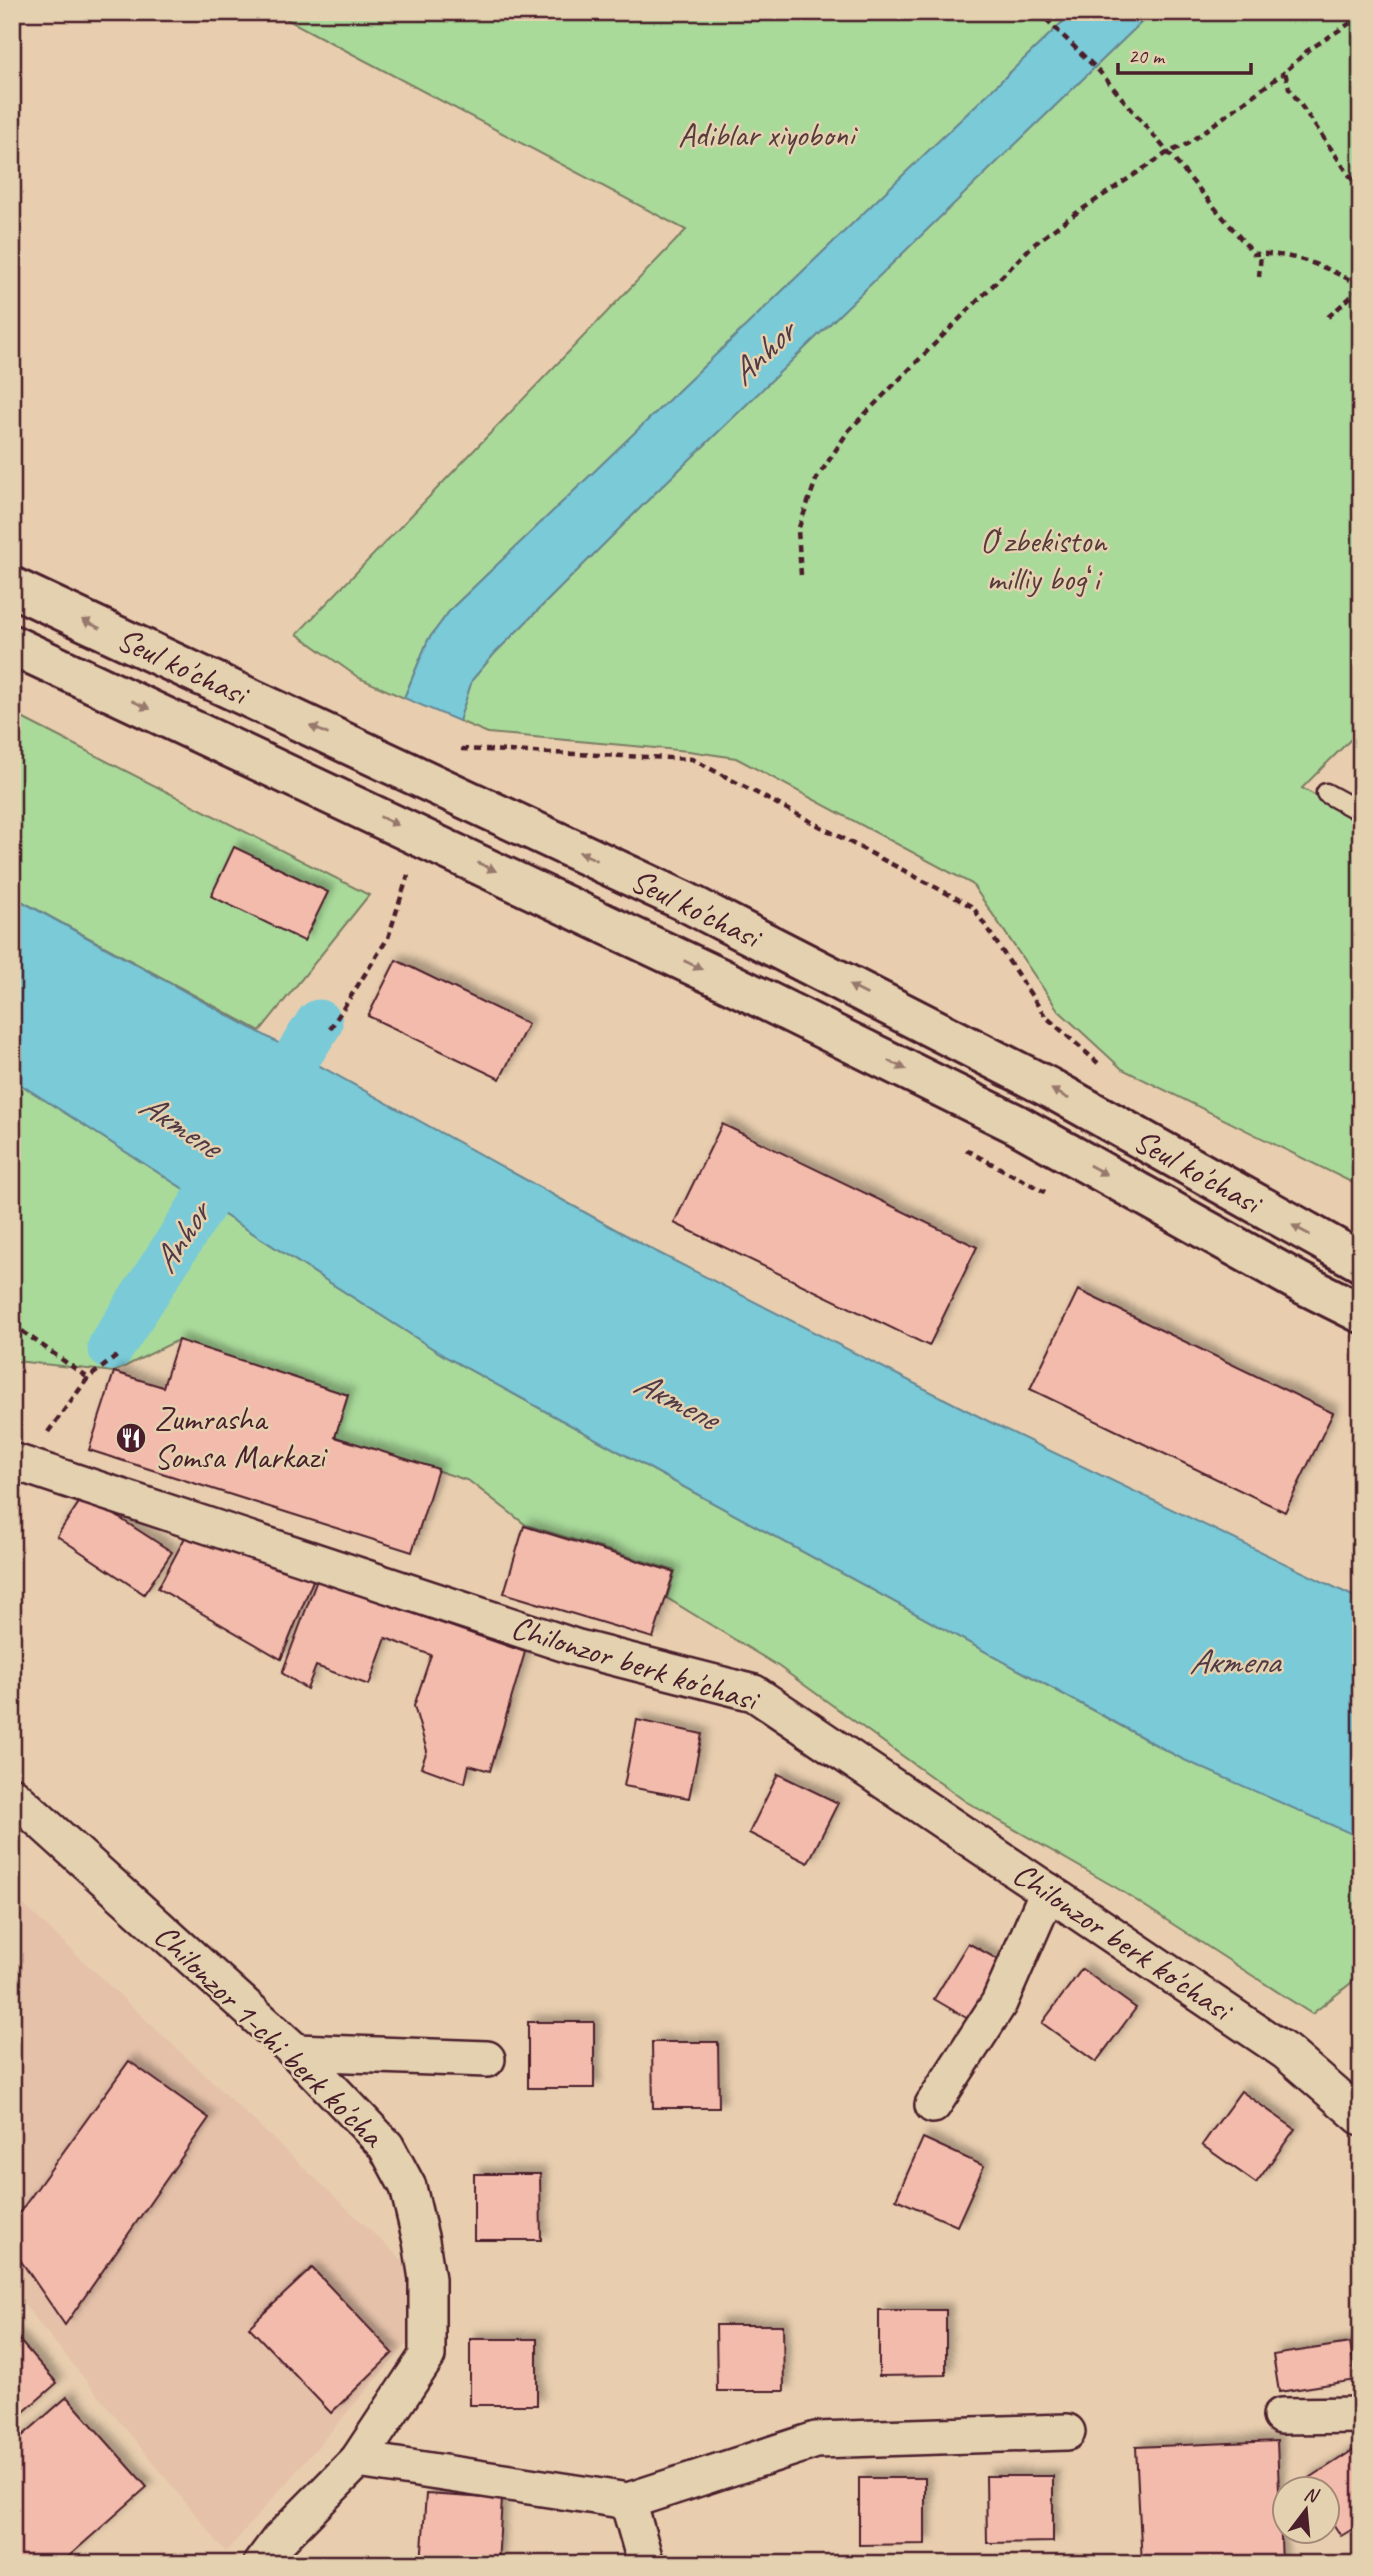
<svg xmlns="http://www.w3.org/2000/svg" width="1373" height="2576" font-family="Caveat,sans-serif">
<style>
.built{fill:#e5c1a9}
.green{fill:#a9da9a;stroke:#7a7c62;stroke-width:2}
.water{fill:#7acad7;stroke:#678692;stroke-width:2}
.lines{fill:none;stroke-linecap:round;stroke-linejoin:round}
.canal{stroke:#7acad7;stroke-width:47}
.building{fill:#f3bbab;stroke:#4a1f2b;stroke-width:2;filter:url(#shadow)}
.service-casing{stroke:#4a1f2b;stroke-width:23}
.minor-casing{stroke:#4a1f2b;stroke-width:40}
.secondary-casing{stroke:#4a1f2b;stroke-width:44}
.path{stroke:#4a1f2b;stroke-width:4.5;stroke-dasharray:7 5;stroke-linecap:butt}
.service{stroke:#e4d1af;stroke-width:18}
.minor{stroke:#e4d1af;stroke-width:35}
.secondary{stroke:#e4d1af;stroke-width:38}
.oneway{fill:#97786d}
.labels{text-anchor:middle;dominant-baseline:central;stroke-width:5;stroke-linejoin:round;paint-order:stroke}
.park-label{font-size:33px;fill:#583b3c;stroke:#e4d1af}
.street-label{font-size:33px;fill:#4a1f2b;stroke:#e4d1af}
.poi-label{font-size:33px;fill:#4a1f2b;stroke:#e4d1af;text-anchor:start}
.water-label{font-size:35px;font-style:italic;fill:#513945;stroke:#e4d1af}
</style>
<defs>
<filter id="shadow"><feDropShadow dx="6" dy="-6" stdDeviation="3.5" flood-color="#0004"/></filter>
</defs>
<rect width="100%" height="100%" fill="#e8ceaf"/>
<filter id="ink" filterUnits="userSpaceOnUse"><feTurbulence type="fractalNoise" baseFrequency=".0143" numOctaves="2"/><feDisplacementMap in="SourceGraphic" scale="14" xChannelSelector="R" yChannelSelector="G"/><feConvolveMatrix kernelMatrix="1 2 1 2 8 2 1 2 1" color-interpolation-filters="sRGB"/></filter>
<g filter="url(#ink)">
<polygon class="built" points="12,1894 416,2273 414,2336 226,2552 12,2290"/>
<g class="green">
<polygon points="273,12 1073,12 451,609 428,640 404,698 359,678 297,634 686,230"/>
<polygon points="1152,12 1361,12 1361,729 1302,788 1361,821 1361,1187 1122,1069 1058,1010 972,884 736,758 689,751 488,733 459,721 472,680 494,654 654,494"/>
<polygon points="18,716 369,895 260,1031 12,896 12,718"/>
<polygon points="12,1079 446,1357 1167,1751 1361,1837 1361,1975 1312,2014 1120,1890 965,1801 778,1666 667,1598 675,1571 526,1525 469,1481 335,1437 348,1395 178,1340 114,1372 16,1361 12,1359"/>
</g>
<g class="water">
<polygon points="1073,12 1152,12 654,494 494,654 472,680 459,721 404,698 428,640 451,609"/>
<polygon points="12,896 653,1250 988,1421 1361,1600 1361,1838 1182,1759 446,1357 12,1079"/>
</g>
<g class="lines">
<polyline class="canal" points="111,1347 319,1023"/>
</g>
<g class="building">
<polygon points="234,847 328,892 304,941 211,896"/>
<polygon points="396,960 528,1024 500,1079 368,1016"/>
<polygon points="722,1124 977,1247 929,1346 674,1223"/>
<polygon points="1078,1290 1333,1413 1285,1512 1030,1389"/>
<polygon points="178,1340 348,1395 335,1437 438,1469 412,1552 89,1450 114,1372 163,1387"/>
<polygon points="84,1495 172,1552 144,1594 57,1536"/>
<polygon points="524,1526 674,1572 653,1638 504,1593"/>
<polygon points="189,1530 314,1578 281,1659 158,1588"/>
<polygon points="317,1580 525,1652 490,1771 469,1765 465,1783 421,1767 427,1751 414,1706 431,1655 386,1638 369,1685 316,1666 307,1689 282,1673"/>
<polygon points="637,1720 702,1734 689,1798 624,1786"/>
<polygon points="778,1774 838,1803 808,1863 749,1833"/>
<polygon points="968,1943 1010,1966 975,2023 934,1999"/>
<polygon points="1082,1969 1136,2008 1096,2062 1042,2023"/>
<rect x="528" y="2022" width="66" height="66"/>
<polygon points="652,2042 718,2042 719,2108 653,2108"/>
<polygon points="129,2061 209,2118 65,2325 12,2248 12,2223"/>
<polygon points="1241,2091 1295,2129 1256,2183 1202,2145"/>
<polygon points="923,2138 984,2166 957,2226 896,2199"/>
<polygon points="474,2174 540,2174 541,2240 474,2240"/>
<polygon points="312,2268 393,2353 331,2413 249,2327"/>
<polygon points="879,2310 946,2310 946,2375 879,2376"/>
<polygon points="716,2325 783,2325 784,2391 717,2391"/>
<polygon points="12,2332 57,2383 12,2422"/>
<rect x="470" y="2339" width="67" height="66"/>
<polygon points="1350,2343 1356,2380 1279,2392 1273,2355"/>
<polygon points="67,2397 147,2487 60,2564 12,2564 12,2445"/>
<polygon points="1277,2441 1282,2564 1142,2564 1136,2447"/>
<polygon points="1361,2445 1361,2524 1341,2536 1328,2516 1328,2488 1310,2488 1305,2481"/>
<polygon points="986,2476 1053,2476 1053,2542 987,2543"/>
<polygon points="859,2478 925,2478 925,2544 859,2545"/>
<polygon points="426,2494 502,2499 498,2564 421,2564"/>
</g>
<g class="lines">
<g class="service-casing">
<polyline id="service" points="1326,793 1361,812"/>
</g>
<g class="minor-casing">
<g id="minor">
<polyline points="12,1461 578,1648 754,1693 1286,2052 1361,2117"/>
<polyline points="12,1795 296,2052 386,2146 408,2187 421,2241 427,2279 427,2356 358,2460 279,2540 261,2564"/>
<polyline points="296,2052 487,2059"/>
<polyline points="933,2105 999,2003 1048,1891"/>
<polyline points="1281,2416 1361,2415"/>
<polyline points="358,2460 628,2501 816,2440 1067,2432"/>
<polyline points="628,2501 646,2564"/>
</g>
</g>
<g class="secondary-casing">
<g id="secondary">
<polyline points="12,587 684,901 1050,1088 1361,1262"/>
<polyline points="12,645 720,978 1016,1124 1301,1283 1361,1313"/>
</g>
</g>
<g class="path">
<polyline points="1361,16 1307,51 1285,72 1289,88 1361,192"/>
<path d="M1046,19L1099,71L1254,254C1293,252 1327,267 1361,286"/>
<polyline points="1259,277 1261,253"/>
<polyline points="1328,317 1361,288"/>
<polyline points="801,575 798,530 816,480 849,430 1033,245 1069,218 1167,153 1187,144 1285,72"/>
<polyline points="461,749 692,759 973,907 1045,1016 1098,1063"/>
<polyline points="330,1029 388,938 408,875"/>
<polyline points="966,1150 1045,1192"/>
<polyline points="12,1324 88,1378"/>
<polyline points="48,1432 88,1378 117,1356"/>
</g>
<use href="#service" class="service"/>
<use href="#minor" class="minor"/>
<use href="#secondary" class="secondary"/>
</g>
<defs><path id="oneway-solid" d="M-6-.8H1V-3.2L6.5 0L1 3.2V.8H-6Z" transform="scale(1.75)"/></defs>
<g class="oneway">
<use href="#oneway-solid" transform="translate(91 624) rotate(-155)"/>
<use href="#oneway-solid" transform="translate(141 705) rotate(25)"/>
<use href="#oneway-solid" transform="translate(319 730) rotate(-155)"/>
<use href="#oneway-solid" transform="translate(389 821) rotate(25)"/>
<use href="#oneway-solid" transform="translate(588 856) rotate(-155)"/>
<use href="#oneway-solid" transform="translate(487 867) rotate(25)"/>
<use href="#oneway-solid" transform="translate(693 965) rotate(26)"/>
<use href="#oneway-solid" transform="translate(858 990) rotate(-153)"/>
<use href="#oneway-solid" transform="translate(897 1065) rotate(26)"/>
<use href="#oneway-solid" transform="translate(1060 1094) rotate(-151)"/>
<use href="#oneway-solid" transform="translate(1098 1170) rotate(29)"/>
<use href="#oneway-solid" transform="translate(1301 1230) rotate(-151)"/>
</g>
</g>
<defs>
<g id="restaurant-disc" transform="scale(1.575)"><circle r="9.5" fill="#4a1f2b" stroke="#e4d1af"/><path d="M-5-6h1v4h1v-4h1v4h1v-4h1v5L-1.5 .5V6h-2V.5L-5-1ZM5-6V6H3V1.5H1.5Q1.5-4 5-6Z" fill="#fff"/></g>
</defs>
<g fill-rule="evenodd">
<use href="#restaurant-disc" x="131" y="1438"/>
</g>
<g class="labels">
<g class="park-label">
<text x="766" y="135">Adiblar xiyoboni</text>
<text x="1043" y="541">Oʻzbekiston<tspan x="1043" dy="38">milliy bogʻi</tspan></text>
</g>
<g class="street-label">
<text transform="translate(182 666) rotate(25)">Seul ko'chasi</text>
<text transform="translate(695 908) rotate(26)">Seul ko'chasi</text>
<text transform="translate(1197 1171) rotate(29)">Seul ko'chasi</text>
<text transform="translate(634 1663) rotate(17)">Chilonzor berk ko'chasi</text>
<text transform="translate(1122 1941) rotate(34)">Chilonzor berk ko'chasi</text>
<text transform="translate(269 2035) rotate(44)">Chilonzor 1-chi berk ko'cha</text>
</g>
<g class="poi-label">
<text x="154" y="1419">Zumrasha<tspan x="154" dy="38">Somsa Markazi</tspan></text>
</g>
<g class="water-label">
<text transform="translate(762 353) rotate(-44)">Anhor</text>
<text transform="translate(180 1125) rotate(33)">Актепе</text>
<text transform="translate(181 1238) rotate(-57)">Anhor</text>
<text transform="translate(676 1400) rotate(27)">Актепе</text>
<text x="1234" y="1661">Актепа</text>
</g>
</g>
<rect width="1373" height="2576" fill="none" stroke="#e4d1af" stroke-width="42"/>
<rect x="21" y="21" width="1331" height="2534" fill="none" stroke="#4a1f2b" stroke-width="2.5" filter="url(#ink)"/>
<g transform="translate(1306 2510) rotate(16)"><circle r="33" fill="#e4d1af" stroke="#a68a7a" stroke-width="2"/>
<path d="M0-5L12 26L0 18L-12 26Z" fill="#4a1f2b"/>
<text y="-10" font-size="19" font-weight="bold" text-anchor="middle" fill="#4a1f2b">N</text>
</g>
<path d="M1118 63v10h133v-10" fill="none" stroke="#4a1f2b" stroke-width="3.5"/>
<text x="1128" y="63" font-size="21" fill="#4a1f2b" stroke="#e4d1af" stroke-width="5" paint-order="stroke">20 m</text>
</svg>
